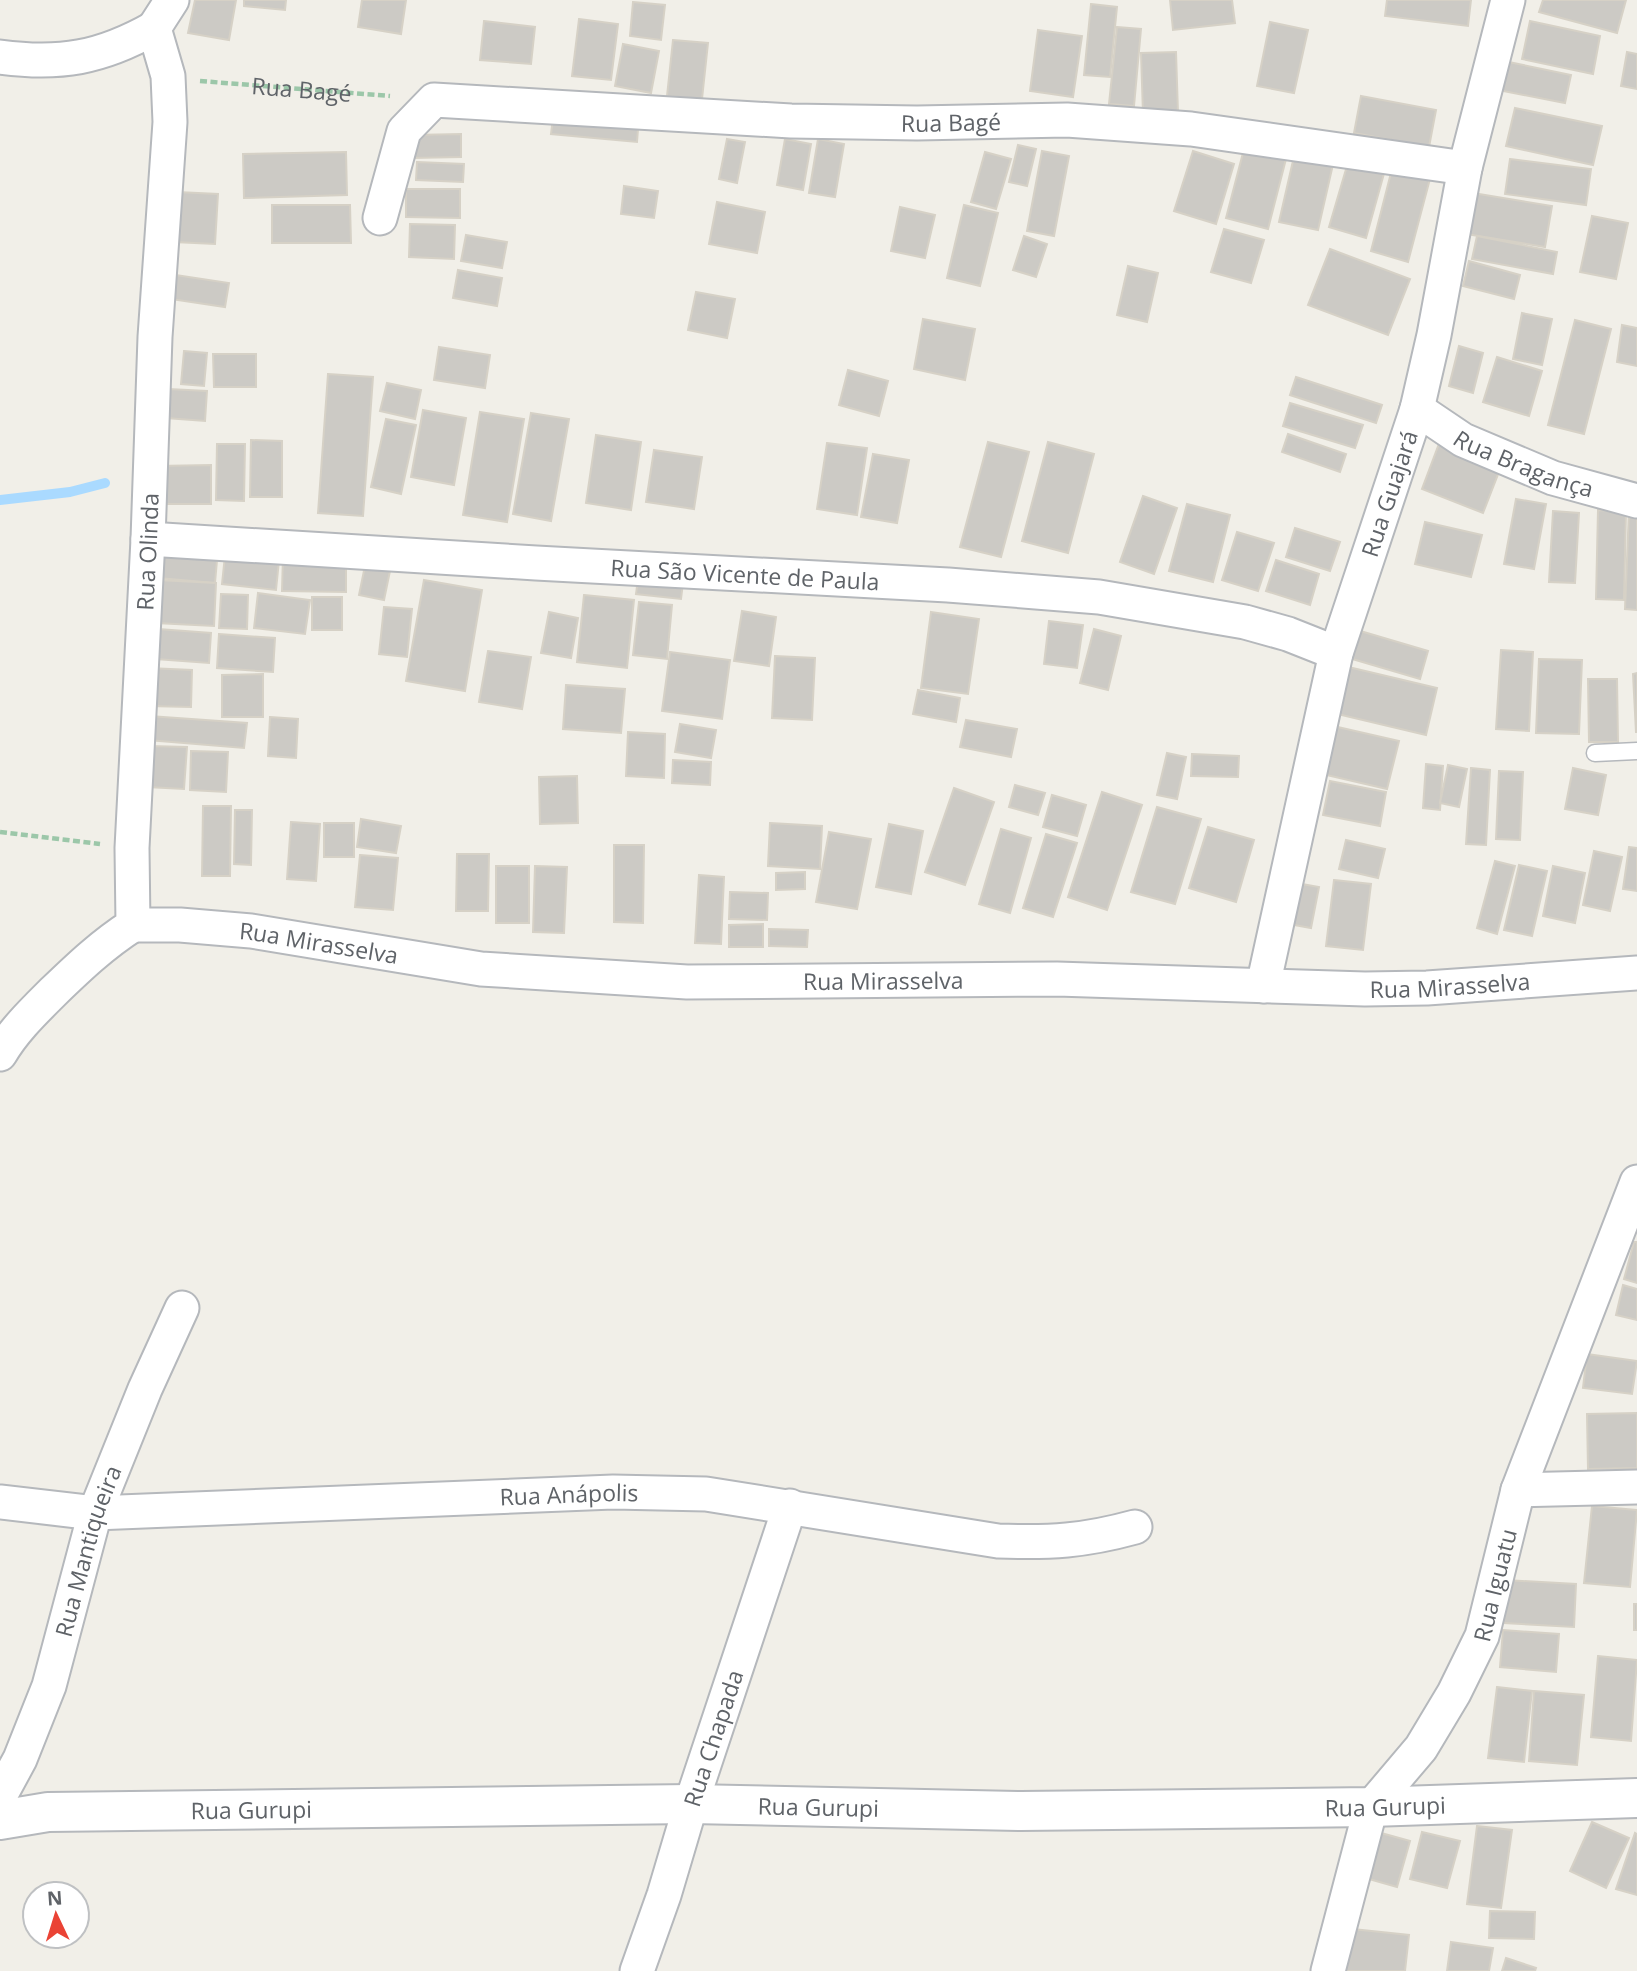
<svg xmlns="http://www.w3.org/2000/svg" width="1637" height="1971" font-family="'Open Sans',sans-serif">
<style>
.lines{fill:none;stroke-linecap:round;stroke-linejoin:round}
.stream{stroke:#aadaff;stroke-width:10}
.building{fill:#cccac5;stroke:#d6d1c6;stroke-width:2}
.service-casing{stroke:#b5b8bc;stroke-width:19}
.minor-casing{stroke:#b5b8bc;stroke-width:37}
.tertiary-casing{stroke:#b5b8bc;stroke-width:42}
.path{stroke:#9cc7a9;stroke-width:4.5;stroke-dasharray:7 3.5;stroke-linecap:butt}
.service{stroke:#fff;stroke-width:16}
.minor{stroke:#fff;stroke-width:33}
.tertiary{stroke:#fff;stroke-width:38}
.labels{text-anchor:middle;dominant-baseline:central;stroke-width:7;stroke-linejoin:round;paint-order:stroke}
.street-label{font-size:23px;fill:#5f6368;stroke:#fff}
</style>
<rect width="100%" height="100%" fill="#f1efe8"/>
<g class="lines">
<polyline class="stream" points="0,500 70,492 105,483"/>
</g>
<g class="building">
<polygon points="195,0 236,0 229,40 188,33"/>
<polygon points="244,0 286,0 285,10 244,6"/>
<polygon points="362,0 406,0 401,34 358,27"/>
<polygon points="1170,0 1232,0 1235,23 1173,30"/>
<polygon points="1387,0 1471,0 1468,26 1385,16"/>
<polygon points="1543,0 1626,0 1617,33 1539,12"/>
<polygon points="633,2 665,5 661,40 630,36"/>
<polygon points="1091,4 1117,7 1110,77 1084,75"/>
<polygon points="579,19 618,24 611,80 572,76"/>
<polygon points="484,21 535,27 531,64 480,60"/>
<polygon points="1530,21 1600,36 1593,74 1522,59"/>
<polygon points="1270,22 1308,30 1294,93 1257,86"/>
<polygon points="1117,27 1141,29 1134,106 1109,104"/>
<polygon points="1038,30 1082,36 1073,97 1030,91"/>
<polygon points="673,40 708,43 702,99 667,96"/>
<polygon points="623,44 659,51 651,93 615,86"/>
<polygon points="1176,52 1178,113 1143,114 1141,53"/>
<polygon points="1627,52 1637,54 1637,89 1621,86"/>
<polygon points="1504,61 1571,75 1565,103 1498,90"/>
<polygon points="1361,96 1436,110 1429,147 1354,133"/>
<polygon points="1515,108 1602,126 1593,165 1506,146"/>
<polygon points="554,109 639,117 637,142 551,134"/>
<polygon points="461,134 461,157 413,158 413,135"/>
<polygon points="727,139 745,142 737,183 719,179"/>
<polygon points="785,139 811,144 803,190 777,185"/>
<polygon points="818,139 844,144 835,197 809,193"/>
<polygon points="1018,145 1036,149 1027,186 1009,182"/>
<polygon points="1244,149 1286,159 1268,229 1226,218"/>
<polygon points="1042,151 1069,156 1054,236 1027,231"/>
<polygon points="1193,151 1234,164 1216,224 1174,211"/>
<polygon points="346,152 347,195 244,198 243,154"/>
<polygon points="985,152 1011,159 996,209 971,202"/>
<polygon points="1295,152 1334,160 1318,230 1279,222"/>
<polygon points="1349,159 1385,170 1366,238 1329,227"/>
<polygon points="1510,159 1591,169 1586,205 1505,194"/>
<polygon points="417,162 464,164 463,182 416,180"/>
<polygon points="1393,165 1431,175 1408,262 1371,251"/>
<polygon points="624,186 658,191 654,218 621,214"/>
<polygon points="406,189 460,189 460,218 406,217"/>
<polygon points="177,192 218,194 215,244 174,242"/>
<polygon points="1473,193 1552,206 1545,247 1466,234"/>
<polygon points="717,202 765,212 757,253 709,244"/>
<polygon points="272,205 350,205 351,243 272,243"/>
<polygon points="964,205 998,213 980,286 947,278"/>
<polygon points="900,207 935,215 925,258 891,251"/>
<polygon points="1592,216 1628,223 1616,279 1580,272"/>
<polygon points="410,224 455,225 454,259 409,257"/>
<polygon points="1224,229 1264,240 1251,283 1211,272"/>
<polygon points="466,235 507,242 502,268 461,261"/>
<polygon points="1024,236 1047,244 1036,277 1013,270"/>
<polygon points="1477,236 1557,252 1553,274 1472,259"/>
<polygon points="1330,249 1410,279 1388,335 1308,305"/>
<polygon points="1469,261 1520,275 1514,299 1463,286"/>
<polygon points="1128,266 1158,273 1147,322 1117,315"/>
<polygon points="458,270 502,278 497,306 453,298"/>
<polygon points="169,274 229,283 225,307 164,298"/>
<polygon points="696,292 735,299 727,338 688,330"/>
<polygon points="1522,313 1552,319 1542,365 1513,359"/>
<polygon points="923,319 975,329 965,380 914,369"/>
<polygon points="1575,320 1611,329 1584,434 1548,425"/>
<polygon points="1622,325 1637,328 1637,366 1617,362"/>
<polygon points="1459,346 1483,353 1473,393 1449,386"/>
<polygon points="439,347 490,355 485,388 434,380"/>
<polygon points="184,351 207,353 204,386 181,384"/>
<polygon points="213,354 256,354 256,387 214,387"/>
<polygon points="1497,357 1542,371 1529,416 1483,402"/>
<polygon points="848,370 888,381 879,416 839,405"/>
<polygon points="328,374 373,377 363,516 318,513"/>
<polygon points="1296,377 1382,405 1376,423 1290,395"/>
<polygon points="387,383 421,390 415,419 380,411"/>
<polygon points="168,389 207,391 205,421 166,418"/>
<polygon points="1290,403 1363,425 1355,448 1283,426"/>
<polygon points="423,410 466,418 454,485 411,477"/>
<polygon points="480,412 524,419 507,522 463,515"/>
<polygon points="531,413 569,419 551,521 513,514"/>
<polygon points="386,419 416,425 401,494 371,487"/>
<polygon points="1288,434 1346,454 1340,472 1282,452"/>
<polygon points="596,435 641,442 631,510 586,503"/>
<polygon points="251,440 282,441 282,497 250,497"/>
<polygon points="1440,441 1502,464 1483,513 1422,489"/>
<polygon points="988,442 1029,452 1001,557 960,547"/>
<polygon points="1048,442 1094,454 1068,553 1022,541"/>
<polygon points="827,443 867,448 857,515 817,509"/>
<polygon points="217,444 245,444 244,501 216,500"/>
<polygon points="654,450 702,457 694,509 646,502"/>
<polygon points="873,454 909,460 897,523 861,517"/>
<polygon points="211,465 211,504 157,504 157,466"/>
<polygon points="1143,496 1177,508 1154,574 1120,562"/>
<polygon points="1516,499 1546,504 1534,569 1504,564"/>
<polygon points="1187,504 1230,515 1213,582 1169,571"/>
<polygon points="1598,510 1626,511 1624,600 1596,599"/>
<polygon points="1629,510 1637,511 1637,610 1625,609"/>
<polygon points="1553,511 1579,513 1575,583 1549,582"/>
<polygon points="1425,522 1482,535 1471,577 1415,564"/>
<polygon points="1295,528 1340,542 1330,571 1286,557"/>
<polygon points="1237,532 1274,543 1258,591 1222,580"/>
<polygon points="161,544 218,549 215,583 158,578"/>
<polygon points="226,546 280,551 276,590 222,584"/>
<polygon points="283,555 346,556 346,592 282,591"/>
<polygon points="1276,560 1319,574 1310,605 1266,591"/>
<polygon points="366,561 391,566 384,600 359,595"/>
<polygon points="639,571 684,575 681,599 636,594"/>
<polygon points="158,580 216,583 214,626 156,623"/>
<polygon points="424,580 482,590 465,691 406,681"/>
<polygon points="258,593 310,600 305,634 254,628"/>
<polygon points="221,594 248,595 247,629 219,628"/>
<polygon points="584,595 634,600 627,668 577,662"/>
<rect x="312" y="597" width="30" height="33"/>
<polygon points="639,602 672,605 667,659 633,655"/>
<polygon points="384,607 412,609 407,657 379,654"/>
<polygon points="742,611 776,617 769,666 734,661"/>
<polygon points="549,612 578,618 571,658 541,653"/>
<polygon points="931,612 979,619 968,694 921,688"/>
<polygon points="1049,621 1083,625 1077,668 1044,664"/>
<polygon points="158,629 211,633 209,663 156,659"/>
<polygon points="1094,629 1121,636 1108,690 1080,683"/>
<polygon points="1357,630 1428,651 1420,679 1349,658"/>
<polygon points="219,634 275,638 273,672 217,668"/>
<polygon points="1501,650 1533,652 1529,731 1496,729"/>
<polygon points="488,651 531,657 522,709 479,702"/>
<polygon points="670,652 730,660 722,719 662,711"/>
<polygon points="775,656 815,658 812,720 772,718"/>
<polygon points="1539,659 1582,660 1579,734 1536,733"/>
<polygon points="1340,665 1437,688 1426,735 1329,712"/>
<polygon points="148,668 192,670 191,707 148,706"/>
<polygon points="1637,673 1637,732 1636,732 1633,674"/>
<polygon points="263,674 263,717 222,717 222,675"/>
<polygon points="1588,679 1617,679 1618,742 1589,742"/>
<polygon points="566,685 625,689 621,733 563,729"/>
<polygon points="918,690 960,698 956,722 913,714"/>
<polygon points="149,716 247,723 244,748 148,740"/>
<polygon points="270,717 298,719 296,758 268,756"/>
<polygon points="966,720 1017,729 1011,757 960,747"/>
<polygon points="680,724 716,730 711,758 675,752"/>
<polygon points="1329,725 1399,741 1387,789 1318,773"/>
<polygon points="628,732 665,734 664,778 626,776"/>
<polygon points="149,746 187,747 184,789 147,787"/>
<polygon points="191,751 228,752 226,792 190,790"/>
<polygon points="1167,753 1186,757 1177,799 1157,795"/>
<polygon points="1192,754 1239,756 1238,777 1191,776"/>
<polygon points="673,760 711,762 710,785 672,783"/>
<polygon points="1426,764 1443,766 1440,810 1423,808"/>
<polygon points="1448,765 1467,769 1459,807 1440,803"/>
<polygon points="1471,768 1490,770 1486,845 1466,844"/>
<polygon points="1573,768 1606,775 1598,815 1565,809"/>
<polygon points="1499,771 1523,772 1520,840 1496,839"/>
<polygon points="577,776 578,823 540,824 539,777"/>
<polygon points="1330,781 1386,792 1380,826 1323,815"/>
<polygon points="1015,785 1045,793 1038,815 1009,807"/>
<polygon points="954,788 994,802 965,885 925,872"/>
<polygon points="1102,792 1142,805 1107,910 1068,897"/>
<polygon points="1052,795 1086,805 1077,836 1043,827"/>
<polygon points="203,806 231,806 230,876 202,876"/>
<polygon points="1157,807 1201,819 1175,904 1131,892"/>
<polygon points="235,810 252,810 251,865 234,864"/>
<polygon points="361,819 401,826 396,853 357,847"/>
<polygon points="291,822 320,824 316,881 287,879"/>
<rect x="324" y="823" width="30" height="34"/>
<polygon points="770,823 822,826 820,869 768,866"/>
<polygon points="889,824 923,831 911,894 876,887"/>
<polygon points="1208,827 1254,840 1236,902 1189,888"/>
<polygon points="1001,829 1031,838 1010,913 979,904"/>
<polygon points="829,832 871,839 857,909 816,902"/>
<polygon points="1046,834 1077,843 1053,917 1023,908"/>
<polygon points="1346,840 1385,849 1378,878 1339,869"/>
<polygon points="614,845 644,845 643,923 614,922"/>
<polygon points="1629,847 1637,848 1637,891 1623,889"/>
<polygon points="1594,851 1622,857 1610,911 1583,905"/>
<polygon points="457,854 489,854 488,911 456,911"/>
<polygon points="360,855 398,858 393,910 355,907"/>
<polygon points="1495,861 1515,866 1497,934 1477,928"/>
<polygon points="1519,865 1547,871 1532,936 1504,930"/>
<rect x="496" y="866" width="33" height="57"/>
<polygon points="535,866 567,867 564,933 533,932"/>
<polygon points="1553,866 1585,873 1575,923 1543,916"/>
<polygon points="805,872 805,889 776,890 776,873"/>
<polygon points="699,875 724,877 721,944 695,943"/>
<polygon points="1334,880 1371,884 1363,950 1326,946"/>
<polygon points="1291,882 1319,887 1311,928 1283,923"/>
<polygon points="730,892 768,893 767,920 729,919"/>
<polygon points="763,924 763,947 729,947 729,925"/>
<polygon points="769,929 808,930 807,947 769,946"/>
<polygon points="1634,1242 1637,1242 1637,1283 1624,1279"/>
<polygon points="1623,1285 1637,1289 1637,1320 1616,1315"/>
<polygon points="1587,1354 1637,1361 1632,1394 1583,1388"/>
<polygon points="1637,1413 1637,1468 1588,1469 1587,1414"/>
<polygon points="1592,1506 1637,1510 1630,1587 1584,1583"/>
<polygon points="1506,1580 1576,1584 1574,1627 1504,1623"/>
<rect x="1634" y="1604" width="3" height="26"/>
<polygon points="1503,1630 1559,1634 1556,1672 1500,1667"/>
<polygon points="1598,1656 1637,1660 1631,1741 1591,1737"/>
<polygon points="1497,1687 1532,1691 1524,1762 1488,1758"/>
<polygon points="1534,1691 1584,1695 1577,1765 1529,1761"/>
<polygon points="1592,1822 1629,1838 1606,1888 1570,1871"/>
<polygon points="1477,1826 1512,1830 1501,1908 1467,1904"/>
<polygon points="1374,1831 1410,1841 1397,1887 1362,1877"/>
<polygon points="1422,1832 1460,1841 1447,1888 1410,1879"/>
<polygon points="1635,1833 1637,1834 1637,1895 1616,1889"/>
<polygon points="1490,1911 1535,1912 1534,1939 1489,1938"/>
<polygon points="1343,1928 1409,1935 1405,1971 1338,1971"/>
<polygon points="1451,1942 1493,1948 1489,1971 1447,1971"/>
<polygon points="1506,1958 1536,1968 1535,1971 1502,1971"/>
</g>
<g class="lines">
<g class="service-casing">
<polyline id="service" points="1595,753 1637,751"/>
</g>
<g class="minor-casing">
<g id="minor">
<path d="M0,57C60,65 101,58 154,28"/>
<path id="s2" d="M380,218L404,131L434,100L791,121L917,123L1067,120L1191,129L1465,168"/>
<path id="s3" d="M1417,409L1463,440L1553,478L1637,501"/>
<path id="s4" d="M148,539L536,563L948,585L1099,597L1245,622L1288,634L1336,653"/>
<path id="s5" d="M133,925H180L251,931L481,969L687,982L1057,979L1365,989L1427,988L1637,973"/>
<path id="s6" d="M1263,986L1336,653L1417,409L1434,335L1465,168L1508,0"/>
<path id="s7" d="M0,1054C14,1030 34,1011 53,992C79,967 102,945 133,925L132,848L148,539L155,337L170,122L168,76L154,28L172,0"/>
<polyline points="1518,1490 1637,1487"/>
<path id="s8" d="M0,1502L95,1513L613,1492L706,1494L998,1541C1050,1543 1084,1541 1135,1527"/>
<path id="s9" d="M0,1796L20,1759L49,1686L95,1513L145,1389L182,1308"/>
<path id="s10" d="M637,1971L664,1895L691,1804L790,1506"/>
<path id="s11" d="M1328,1971L1371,1807L1421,1748L1454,1693L1482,1636L1518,1490L1637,1182"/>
</g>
</g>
<g class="tertiary-casing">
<g id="tertiary">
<path id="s12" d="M0,1820L48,1812L691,1804L1021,1811L1371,1807L1637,1798"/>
</g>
</g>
<g class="path">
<path id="s1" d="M200,81L390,96"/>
<polyline points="0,832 100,844"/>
</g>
<use href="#service" class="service"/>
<use href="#minor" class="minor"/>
<use href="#tertiary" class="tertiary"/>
</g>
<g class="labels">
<g class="street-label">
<text stroke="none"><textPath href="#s1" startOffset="102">Rua Bagé</textPath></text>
<text stroke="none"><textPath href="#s2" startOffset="651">Rua Bagé</textPath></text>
<text stroke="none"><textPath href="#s3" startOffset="121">Rua Bragança</textPath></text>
<text stroke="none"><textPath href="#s6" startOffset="509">Rua Guajará</textPath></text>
<text stroke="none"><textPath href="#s7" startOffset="560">Rua Olinda</textPath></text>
<text stroke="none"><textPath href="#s4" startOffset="598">Rua São Vicente de Paula</textPath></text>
<text stroke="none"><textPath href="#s5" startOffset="187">Rua Mirasselva</textPath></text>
<text stroke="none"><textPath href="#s5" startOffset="754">Rua Mirasselva</textPath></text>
<text stroke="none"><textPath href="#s5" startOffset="1321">Rua Mirasselva</textPath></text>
<text stroke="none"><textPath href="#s8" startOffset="570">Rua Anápolis</textPath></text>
<text stroke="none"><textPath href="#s9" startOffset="261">Rua Mantiqueira</textPath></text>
<text stroke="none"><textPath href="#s11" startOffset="427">Rua Iguatu</textPath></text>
<text stroke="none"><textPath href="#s10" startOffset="245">Rua Chapada</textPath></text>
<text stroke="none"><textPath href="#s12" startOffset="1386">Rua Gurupi</textPath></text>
<text stroke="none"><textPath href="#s12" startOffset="819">Rua Gurupi</textPath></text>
<text stroke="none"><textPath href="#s12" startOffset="252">Rua Gurupi</textPath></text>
</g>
</g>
<g transform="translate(56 1915) rotate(356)"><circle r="33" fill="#ffffff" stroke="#bfc1c3" stroke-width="2"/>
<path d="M0-5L12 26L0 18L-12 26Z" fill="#ea4335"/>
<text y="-10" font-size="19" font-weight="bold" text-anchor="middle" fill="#5f6368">N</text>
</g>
</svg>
